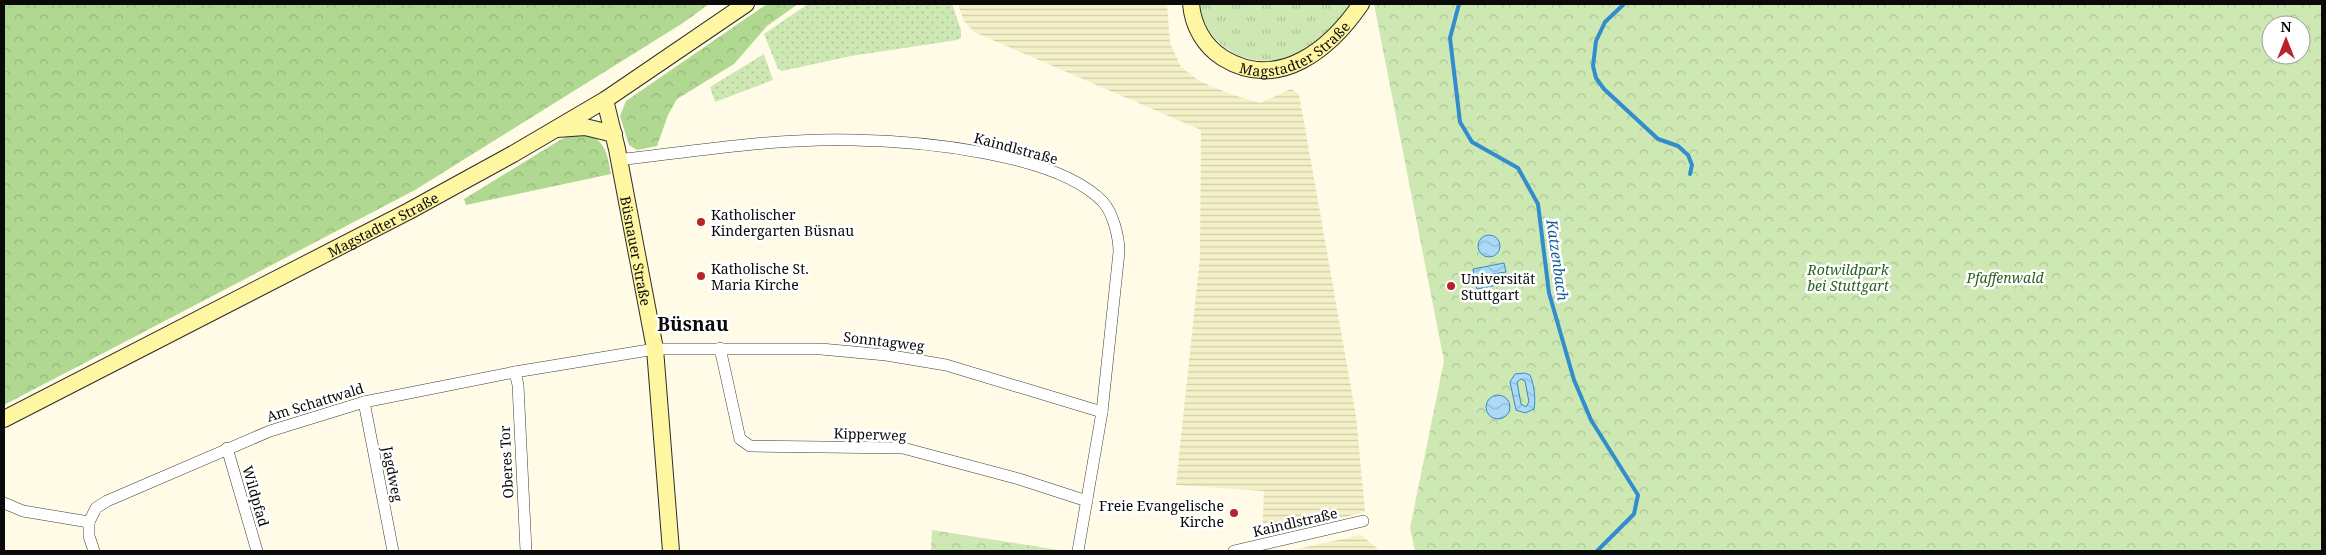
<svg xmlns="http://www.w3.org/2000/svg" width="2326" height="555" font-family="'Noto Serif',serif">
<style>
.farmland{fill:url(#farmland-rules)}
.grass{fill:url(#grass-tufts)}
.forest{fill:url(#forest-crowns)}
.park{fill:url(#park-crowns);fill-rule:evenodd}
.garden{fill:url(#garden-dots)}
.water{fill:url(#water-waves);stroke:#338dcc;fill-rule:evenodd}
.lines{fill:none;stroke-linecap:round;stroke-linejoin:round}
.stream{stroke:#338dcc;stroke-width:4}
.street-casing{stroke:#3d3d3d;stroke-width:12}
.secondary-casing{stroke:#2c2c2c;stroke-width:18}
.street{stroke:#fff;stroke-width:11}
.secondary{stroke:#fff6a2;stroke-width:16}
.poi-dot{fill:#b82329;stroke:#fff;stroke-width:2}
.labels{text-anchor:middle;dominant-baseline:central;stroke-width:5;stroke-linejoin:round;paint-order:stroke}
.street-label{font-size:14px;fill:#0a0a0a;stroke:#fff}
.poi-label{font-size:14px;fill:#0a0a0a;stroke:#fff;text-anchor:start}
.park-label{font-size:14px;font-style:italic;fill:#29601c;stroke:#fff}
.water-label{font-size:15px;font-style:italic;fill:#155e9a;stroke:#fff}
.district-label{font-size:19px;font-weight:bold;fill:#0a0a0a;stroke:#fff}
</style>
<defs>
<pattern id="farmland-rules" width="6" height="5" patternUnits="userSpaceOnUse" patternTransform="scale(1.25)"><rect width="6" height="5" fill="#f4f0c8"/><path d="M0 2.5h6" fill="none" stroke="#d0ccaa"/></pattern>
<pattern id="grass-tufts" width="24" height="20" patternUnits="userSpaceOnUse" patternTransform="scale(1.25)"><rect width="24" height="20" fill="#cde8b2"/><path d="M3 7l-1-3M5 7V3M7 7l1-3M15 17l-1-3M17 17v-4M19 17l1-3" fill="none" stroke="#afc698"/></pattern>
<pattern id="forest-crowns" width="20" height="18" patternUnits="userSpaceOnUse" patternTransform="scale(1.25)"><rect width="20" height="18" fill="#b0d891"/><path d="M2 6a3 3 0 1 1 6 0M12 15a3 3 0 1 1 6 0" fill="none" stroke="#96b87c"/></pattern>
<pattern id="park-crowns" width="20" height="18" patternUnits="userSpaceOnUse" patternTransform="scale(1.25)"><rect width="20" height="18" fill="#cde8b2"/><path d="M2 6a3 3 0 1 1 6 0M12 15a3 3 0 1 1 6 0" fill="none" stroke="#afc698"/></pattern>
<pattern id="garden-dots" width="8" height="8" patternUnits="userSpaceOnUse" patternTransform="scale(1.25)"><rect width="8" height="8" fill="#cde8b2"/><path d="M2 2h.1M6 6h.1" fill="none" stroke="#afc698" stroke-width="1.8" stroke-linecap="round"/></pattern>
<pattern id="water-waves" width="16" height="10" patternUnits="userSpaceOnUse" patternTransform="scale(1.25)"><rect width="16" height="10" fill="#acd9f6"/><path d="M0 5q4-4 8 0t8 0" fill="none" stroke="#93b9d2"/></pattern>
</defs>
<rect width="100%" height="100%" fill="#fffbe7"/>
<g class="farmland">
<polygon points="958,4 1167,4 1170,43 1181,67 1199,81 1230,94 1260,103 1291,89 1299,94 1356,416 1365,512 1262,537 1264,491 1176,485 1200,257 1201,130 974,32 964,21"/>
<polygon points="1361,535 1380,551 1288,551"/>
</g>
<path class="grass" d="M1199,4H1352C1338,22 1320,43 1299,53C1256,74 1207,51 1199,4Z"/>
<g class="forest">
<polygon points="4,4 709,4 683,23 415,190 4,405"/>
<polygon points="767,4 798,4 767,26 734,64 677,99 668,115 657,146 637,150 629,145 620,116 626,101"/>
<path d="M586,133C606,142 607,153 611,174L466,205L464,199L560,140L573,134Z"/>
</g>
<g class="park">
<path d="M1374,4H2322V551H1415L1410,528L1444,361ZM2271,25H2301V55H2271Z"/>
<polygon points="932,530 1065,551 931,551"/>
</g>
<g class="garden">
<polygon points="808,4 952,4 961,30 961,38 957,40 851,56 782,71 778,69 764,34"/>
<polygon points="764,54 773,80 715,102 710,87"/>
</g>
<g class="water">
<circle cx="1489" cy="246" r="11"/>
<polygon points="1504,263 1506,272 1474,277 1473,269"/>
<polygon points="1506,275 1508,283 1477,289 1475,280"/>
<path d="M1525,373L1530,375C1534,384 1536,399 1534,409L1525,413L1516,410L1510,382L1515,374ZM1521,379L1525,381L1529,402L1526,407L1521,404L1517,382Z"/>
<circle cx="1498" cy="407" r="12"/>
</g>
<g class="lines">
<g class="stream">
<polyline points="1459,4 1450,38 1460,122 1472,142 1518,168 1538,204 1549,293 1574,380 1591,420 1638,495 1634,514 1597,551"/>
<polyline points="1624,4 1605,22 1596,41 1593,66 1596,78 1604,89 1658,139 1678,146 1688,155 1692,165 1690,174"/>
</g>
<g class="street-casing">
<g id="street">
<path d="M618,160C696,151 775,138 853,140C918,141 1057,153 1103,202C1113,213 1119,237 1119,252L1102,412L1078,551"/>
<polyline points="720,348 740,439 750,446 903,448 1019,479 1087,501"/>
<polyline points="515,372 518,385 526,551"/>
<polyline points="364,402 393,551"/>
<polyline points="227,448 257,551"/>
<polyline points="4,503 23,511 89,522"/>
<polyline points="89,522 96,508 107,501 270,431 364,402 515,372 655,349 821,349 886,355 946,365 1102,412"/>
<polyline points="89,522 89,536 94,551"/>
<polyline points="1234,551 1363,521"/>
</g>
</g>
<g class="secondary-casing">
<g id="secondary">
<path id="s1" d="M1191,4C1193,26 1204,46 1223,58C1279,92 1330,49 1361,4"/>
<path id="s2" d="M605,100L617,149L655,349L671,551"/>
<polyline points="557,129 585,127 614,134"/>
<path id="s3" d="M4,419L409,211L513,154L605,100L746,4"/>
</g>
</g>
<use href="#street" class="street"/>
<use href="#secondary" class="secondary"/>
</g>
<g class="poi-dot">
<circle cx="701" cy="222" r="5"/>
<circle cx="701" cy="276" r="5"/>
<circle cx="1451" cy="286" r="5"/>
<circle cx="1234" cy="513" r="5"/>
</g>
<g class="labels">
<g class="street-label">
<text stroke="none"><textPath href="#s1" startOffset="145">Magstadter Straße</textPath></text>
<text transform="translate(1016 148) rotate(15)">Kaindlstraße</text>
<text stroke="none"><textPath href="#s3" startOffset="426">Magstadter Straße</textPath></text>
<text stroke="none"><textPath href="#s2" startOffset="154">Büsnauer Straße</textPath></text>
<text transform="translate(884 341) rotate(7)">Sonntagweg</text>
<text transform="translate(315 402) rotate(-17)">Am Schattwald</text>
<text transform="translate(870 434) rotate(2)">Kipperweg</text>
<text transform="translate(506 462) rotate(-93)">Oberes Tor</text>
<text transform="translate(393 474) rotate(79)">Jagdweg</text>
<text transform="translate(256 496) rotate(74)">Wildpfad</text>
<text transform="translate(1295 522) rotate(-13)">Kaindlstraße</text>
</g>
<g class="poi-label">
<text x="711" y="214">Katholischer<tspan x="711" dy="16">Kindergarten Büsnau</tspan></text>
<text x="711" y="268">Katholische St.<tspan x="711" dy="16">Maria Kirche</tspan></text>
<text x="1461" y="278">Universität<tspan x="1461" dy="16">Stuttgart</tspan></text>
<text x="1224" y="505" text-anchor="end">Freie Evangelische<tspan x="1224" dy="16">Kirche</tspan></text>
</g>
<g class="park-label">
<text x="1848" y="269">Rotwildpark<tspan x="1848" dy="16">bei Stuttgart</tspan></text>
<text x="2005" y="277">Pfaffenwald</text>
</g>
<g class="water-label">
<text transform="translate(1558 260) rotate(82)">Katzenbach</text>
</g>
<g class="district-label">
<text x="693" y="324">Büsnau</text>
</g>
</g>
<rect width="2326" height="555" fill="none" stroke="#0a0a0a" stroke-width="10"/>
<g transform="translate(2286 40)"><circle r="24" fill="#ffffff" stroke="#9d9d9d"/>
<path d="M0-4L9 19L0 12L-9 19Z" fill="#b82329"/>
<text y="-8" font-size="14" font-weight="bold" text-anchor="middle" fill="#0a0a0a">N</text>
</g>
</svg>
